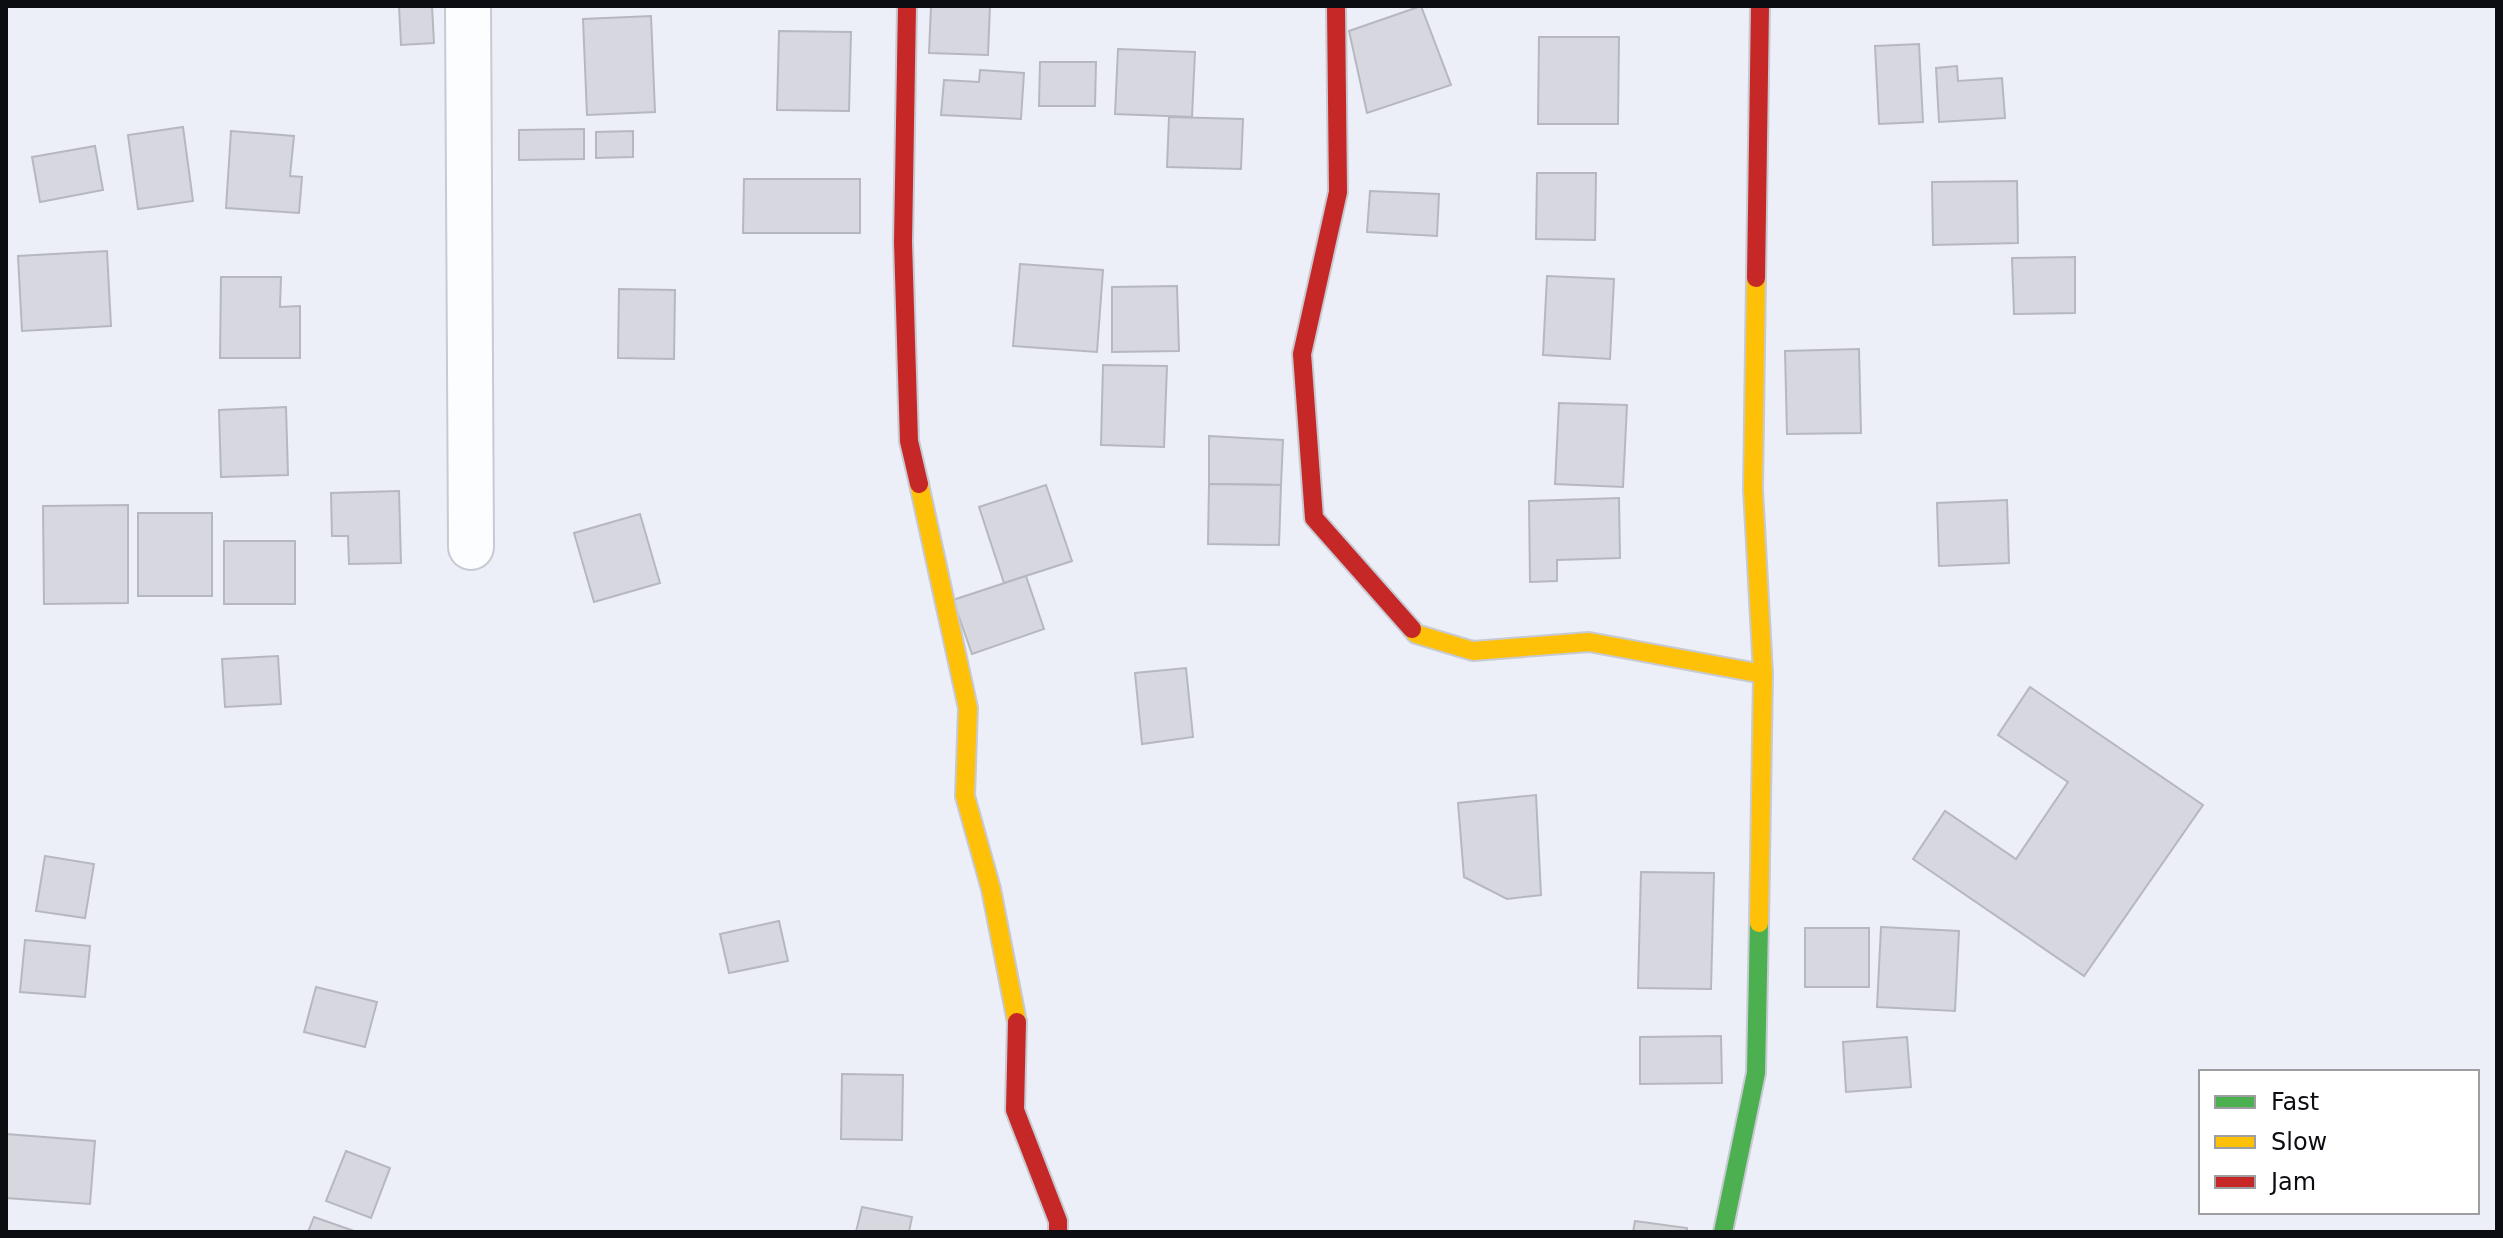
<svg xmlns="http://www.w3.org/2000/svg" width="2503" height="1238" font-family="'DejaVu Sans',sans-serif">
<style>
.building{fill:#d7d7df;stroke:#b7b7bf;stroke-width:2}
.lines{fill:none;stroke-linecap:round;stroke-linejoin:round}
.street-casing{stroke:#c7cad2;stroke-width:48}
.fast-casing{stroke:#c7cad2;stroke-width:22}
.slow-casing{stroke:#c7cad2;stroke-width:22}
.jam-casing{stroke:#c7cad2;stroke-width:22}
.street{stroke:#fcfdfe;stroke-width:44}
.fast{stroke:#4caf50;stroke-width:18}
.slow{stroke:#ffc107;stroke-width:18}
.jam{stroke:#c62828;stroke-width:18}
</style>
<rect width="100%" height="100%" fill="#eceff8"/>
<g class="building">
<polygon points="399,6 432,6 434,43 401,45"/>
<polygon points="931,6 990,6 988,55 929,53"/>
<polygon points="1421,6 1451,85 1367,113 1349,31"/>
<polygon points="651,16 655,112 587,115 583,19"/>
<polygon points="779,31 851,32 849,111 777,110"/>
<polygon points="1539,37 1619,37 1618,124 1538,124"/>
<polygon points="1919,44 1923,122 1879,124 1875,46"/>
<polygon points="1118,49 1195,52 1192,117 1115,114"/>
<polygon points="1040,62 1096,62 1095,106 1039,106"/>
<polygon points="1957,66 1958,81 2002,78 2005,118 1939,122 1936,68"/>
<polygon points="980,70 1024,73 1021,119 941,115 944,80 979,82"/>
<polygon points="1169,117 1243,119 1241,169 1167,167"/>
<polygon points="183,127 193,201 138,209 128,135"/>
<polygon points="584,129 584,159 519,160 519,130"/>
<polygon points="231,131 294,136 290,176 302,177 299,213 226,208"/>
<polygon points="633,131 633,157 596,158 596,132"/>
<polygon points="95,146 103,190 40,202 32,157"/>
<polygon points="1537,173 1596,173 1595,240 1536,239"/>
<polygon points="744,179 860,179 860,233 743,233"/>
<polygon points="2017,181 2018,243 1933,245 1932,182"/>
<polygon points="1370,191 1439,194 1437,236 1367,232"/>
<polygon points="107,251 111,326 22,331 18,256"/>
<polygon points="2075,257 2075,313 2014,314 2012,258"/>
<polygon points="1020,264 1103,270 1097,352 1013,346"/>
<polygon points="1547,276 1614,279 1610,359 1543,355"/>
<polygon points="221,277 281,277 280,307 300,306 300,358 220,358"/>
<polygon points="1177,286 1179,351 1112,352 1112,287"/>
<polygon points="619,289 675,290 674,359 618,358"/>
<polygon points="1859,349 1861,433 1787,434 1785,351"/>
<polygon points="1103,365 1167,366 1164,447 1101,445"/>
<polygon points="1559,403 1627,405 1623,487 1555,484"/>
<polygon points="286,407 288,475 221,477 219,410"/>
<polygon points="1209,436 1283,440 1281,485 1209,484"/>
<polygon points="1209,484 1281,485 1279,545 1208,544"/>
<polygon points="1046,485 1072,561 1004,583 979,507"/>
<polygon points="399,491 401,563 349,564 348,536 332,536 331,493"/>
<polygon points="1619,498 1620,558 1557,560 1557,581 1530,582 1529,501"/>
<polygon points="2007,500 2009,563 1939,566 1937,503"/>
<polygon points="128,505 128,603 44,604 43,506"/>
<rect x="138" y="513" width="74" height="83"/>
<polygon points="640,514 660,583 594,602 574,533"/>
<rect x="224" y="541" width="71" height="63"/>
<polygon points="1026,576 1044,629 972,654 953,600"/>
<polygon points="278,656 281,704 225,707 222,659"/>
<polygon points="1186,668 1193,737 1142,744 1135,673"/>
<polygon points="2030,687 2203,805 2084,976 1913,859 1945,811 2016,859 2068,782 1998,735"/>
<polygon points="1536,795 1541,895 1507,899 1464,877 1458,803"/>
<polygon points="45,856 94,864 85,918 36,911"/>
<polygon points="1641,872 1714,873 1711,989 1638,988"/>
<polygon points="779,921 788,961 729,973 720,934"/>
<polygon points="1881,927 1959,931 1955,1011 1877,1007"/>
<rect x="1805" y="928" width="64" height="59"/>
<polygon points="25,940 90,946 85,997 20,992"/>
<polygon points="316,987 377,1002 365,1047 304,1032"/>
<polygon points="1721,1036 1722,1083 1640,1084 1640,1037"/>
<polygon points="1907,1037 1911,1087 1846,1092 1843,1042"/>
<polygon points="842,1074 903,1075 902,1140 841,1139"/>
<polygon points="6,1134 95,1141 90,1204 6,1198"/>
<polygon points="346,1151 390,1168 371,1218 326,1201"/>
<polygon points="862,1207 912,1217 909,1232 856,1232"/>
<polygon points="314,1217 357,1232 308,1232"/>
<polygon points="1635,1221 1687,1228 1687,1232 1633,1232"/>
</g>
<g class="lines">
<g class="street-casing">
<polyline id="street" points="468,6 471,547"/>
</g>
<g class="fast-casing">
<polyline id="fast" points="1723,1232 1756,1073 1759,923"/>
</g>
<g class="slow-casing">
<g id="slow">
<polyline points="1756,278 1753,489 1763,674 1759,923"/>
<polyline points="919,484 968,708 965,796 991,889 1017,1022"/>
<polyline points="1412,629 1416,634 1473,651 1589,642 1763,674"/>
</g>
</g>
<g class="jam-casing">
<g id="jam">
<polyline points="907,6 903,242 909,441 919,484"/>
<polyline points="1336,6 1338,192 1302,354 1314,518 1412,629"/>
<polyline points="1756,278 1760,6"/>
<polyline points="1017,1022 1015,1110 1058,1221 1058,1232"/>
</g>
</g>
<use href="#street" class="street"/>
<use href="#fast" class="fast"/>
<use href="#slow" class="slow"/>
<use href="#jam" class="jam"/>
</g>
<rect width="2503" height="1238" fill="none" stroke="#0b0d13" stroke-width="16"/>
<rect x="2199" y="1070" width="280" height="144" fill="#ffffff" stroke="#9d9ea1" stroke-width="2"/>
<rect x="2215" y="1096" width="40" height="12" fill="#4caf50" stroke="#9d9ea1" stroke-width="2"/>
<text x="2271" y="1110" font-size="24" fill="#0b0d13">Fast</text>
<rect x="2215" y="1136" width="40" height="12" fill="#ffc107" stroke="#9d9ea1" stroke-width="2"/>
<text x="2271" y="1150" font-size="24" fill="#0b0d13">Slow</text>
<rect x="2215" y="1176" width="40" height="12" fill="#c62828" stroke="#9d9ea1" stroke-width="2"/>
<text x="2271" y="1190" font-size="24" fill="#0b0d13">Jam</text>
</svg>
